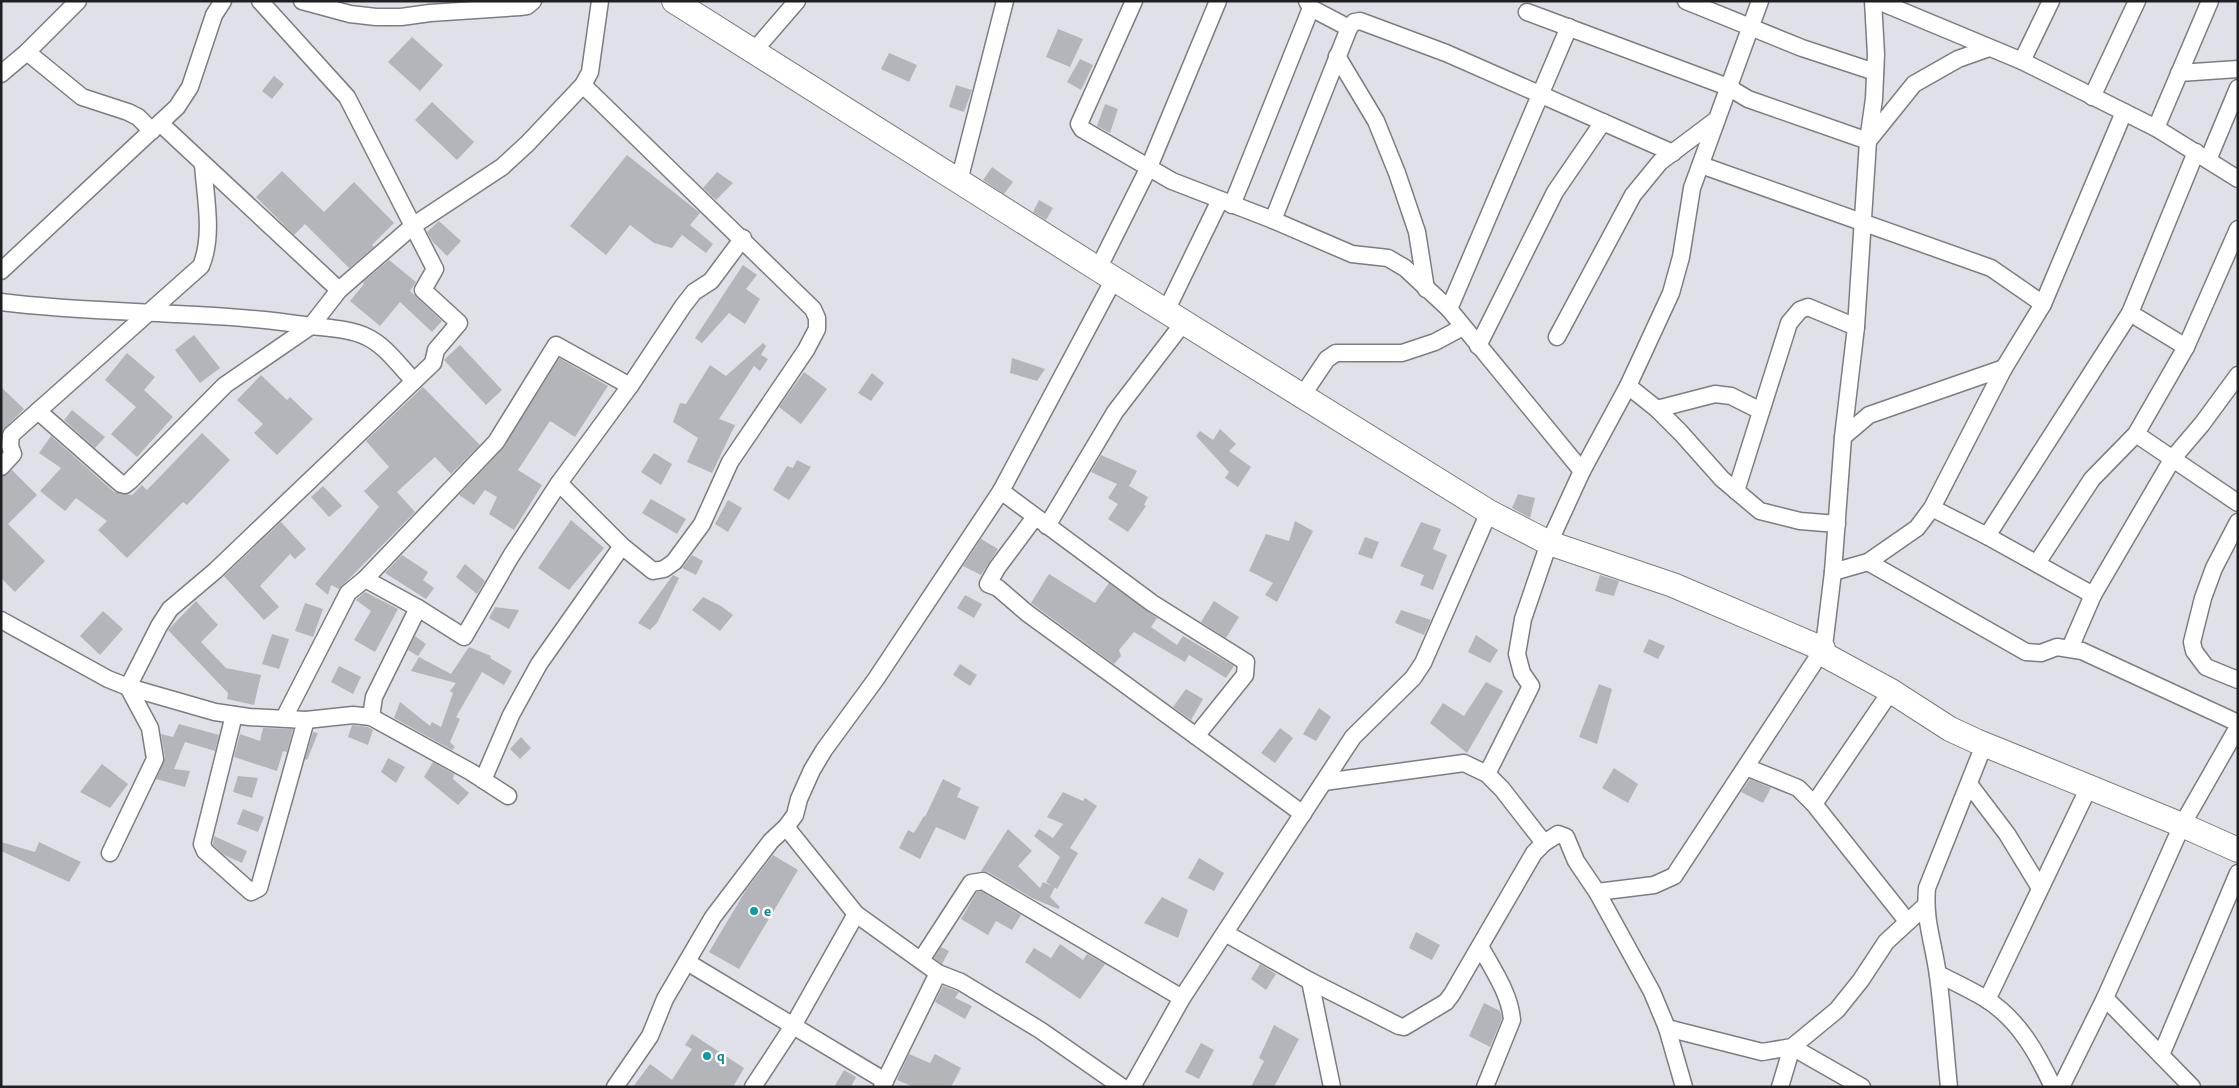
<svg xmlns="http://www.w3.org/2000/svg" width="2239" height="1088" font-family="'Alegreya Sans',sans-serif">
<style>
.building{fill:#b3b5bb}
.lines{fill:none;stroke-linecap:round;stroke-linejoin:round}
.street-casing{stroke:#7b7d83;stroke-width:19}
.secondary-casing{stroke:#7b7d83;stroke-width:26}
.street{stroke:#fff;stroke-width:16}
.secondary{stroke:#fff;stroke-width:24}
.culture-dot{fill:#0f9aa8;stroke:#fff;stroke-width:2}
.labels{text-anchor:middle;dominant-baseline:central;stroke-width:5;stroke-linejoin:round;paint-order:stroke}
.culture-label{font-size:15px;font-weight:bold;fill:#0d838f;stroke:#fff;text-anchor:start}
</style>
<rect width="100%" height="100%" fill="#e0e1e8"/>
<g class="building">
<polygon points="1058,29 1083,39 1070,67 1046,57"/>
<polygon points="412,37 443,65 420,91 388,62"/>
<polygon points="889,53 917,65 909,82 881,69"/>
<polygon points="1080,59 1093,65 1081,90 1067,82"/>
<polygon points="274,76 284,84 272,99 262,91"/>
<polygon points="956,85 972,90 964,112 949,107"/>
<polygon points="432,102 474,142 457,160 415,120"/>
<polygon points="1105,104 1118,109 1110,133 1097,126"/>
<polygon points="627,155 700,213 690,225 713,244 706,253 682,235 672,248 654,243 630,225 606,255 570,226"/>
<polygon points="992,167 1013,182 1004,194 983,180"/>
<polygon points="282,171 324,212 354,182 394,223 372,245 374,247 349,268 305,224 294,235 256,197"/>
<polygon points="717,172 733,183 716,200 703,188"/>
<polygon points="1039,200 1053,208 1046,220 1033,212"/>
<polygon points="439,221 461,241 447,256 433,242 427,232"/>
<polygon points="389,260 416,282 410,291 442,321 432,332 400,302 380,326 350,301 364,284 363,282"/>
<polygon points="743,265 757,275 746,289 760,299 745,324 729,313 702,343 695,338"/>
<polygon points="194,335 220,368 200,383 175,350"/>
<polygon points="763,343 766,346 761,355 768,359 760,371 754,366 719,419 735,425 712,473 687,462 698,438 673,422 680,403 686,404 710,365 726,376"/>
<polygon points="460,345 502,390 486,405 444,360"/>
<polygon points="127,353 155,377 144,390 173,417 137,457 111,434 136,407 105,380"/>
<polygon points="559,358 608,386 575,437 550,421 518,470 542,485 514,530 489,514 497,497 485,490 474,505 459,495 504,447"/>
<polygon points="1012,358 1045,369 1037,381 1010,373"/>
<polygon points="804,372 827,389 801,424 779,407"/>
<polygon points="872,373 884,383 871,401 858,393"/>
<polygon points="261,375 287,400 290,397 313,419 277,455 254,433 263,424 237,400"/>
<polygon points="1,387 24,409 1,432"/>
<polygon points="423,387 480,445 451,474 435,457 397,492 415,512 339,589 331,585 328,595 315,584 379,507 364,491 389,467 366,441"/>
<polygon points="72,410 105,437 95,448 64,420"/>
<polygon points="1220,429 1236,444 1229,451 1251,467 1238,487 1225,478 1229,472 1196,436 1200,431 1213,440"/>
<polygon points="202,433 230,460 187,505 183,502 127,558 98,530 107,521 76,498 65,511 40,491 61,468 39,453 51,436 114,492 132,495 142,485 147,490"/>
<polygon points="654,453 672,464 661,485 641,472"/>
<polygon points="1101,455 1137,471 1129,486 1148,497 1144,505 1146,506 1128,532 1108,519 1118,504 1108,498 1117,484 1091,472"/>
<polygon points="797,460 811,467 789,500 773,490 787,466 793,468"/>
<polygon points="12,470 37,495 8,524 45,561 15,592 1,578 1,477"/>
<polygon points="323,486 342,506 329,517 311,497"/>
<polygon points="1518,494 1535,498 1530,518 1512,508"/>
<polygon points="651,499 686,519 677,534 642,513"/>
<polygon points="728,500 742,508 728,532 715,524"/>
<polygon points="571,520 604,548 569,590 538,568"/>
<polygon points="1295,521 1313,531 1277,602 1265,595 1273,583 1249,571 1266,534 1289,541"/>
<polygon points="281,522 306,549 295,559 290,554 260,586 279,607 264,620 224,576"/>
<polygon points="1421,522 1441,529 1433,549 1447,555 1433,590 1420,585 1424,575 1400,566"/>
<polygon points="1365,537 1379,542 1372,559 1358,554"/>
<polygon points="981,539 998,549 981,575 963,566"/>
<polygon points="402,555 428,572 423,580 434,588 426,599 385,573"/>
<polygon points="692,555 703,561 696,575 682,568"/>
<polygon points="465,564 485,581 477,594 456,577"/>
<polygon points="1049,574 1095,603 1109,583 1157,618 1151,627 1177,645 1183,636 1234,666 1226,678 1189,655 1185,662 1134,632 1119,650 1121,656 1114,664 1031,603"/>
<polygon points="673,575 679,578 657,623 650,630 638,623"/>
<polygon points="1600,575 1619,581 1614,596 1595,591"/>
<polygon points="365,592 398,609 375,652 354,640 371,611 356,600"/>
<polygon points="965,595 982,604 974,618 957,608"/>
<polygon points="703,597 721,606 733,615 720,631 692,610"/>
<polygon points="196,601 218,625 201,642 226,668 261,675 254,705 227,699 228,693 168,630"/>
<polygon points="1214,601 1239,617 1226,638 1201,622"/>
<polygon points="305,603 323,609 313,637 295,631"/>
<polygon points="495,607 519,610 509,629 489,618"/>
<polygon points="1401,610 1431,620 1424,635 1395,623"/>
<polygon points="103,611 123,629 100,655 80,636"/>
<polygon points="272,634 289,639 279,669 262,664"/>
<polygon points="1476,635 1498,650 1490,663 1468,652"/>
<polygon points="415,636 426,644 418,656 408,650"/>
<polygon points="1649,639 1665,646 1658,659 1643,652"/>
<polygon points="469,647 491,656 490,658 512,671 504,685 482,672 456,717 460,719 450,742 455,747 452,750 394,718 400,702 430,726 432,722 441,727 453,693 450,691 456,683 411,671 419,657 451,674"/>
<polygon points="960,664 977,675 970,686 953,675"/>
<polygon points="339,666 361,677 353,694 331,682"/>
<polygon points="1486,682 1503,691 1467,753 1430,723 1443,703 1464,716"/>
<polygon points="1599,684 1612,689 1597,744 1579,737"/>
<polygon points="1186,689 1203,699 1191,720 1173,707"/>
<polygon points="1319,708 1331,717 1316,741 1303,734"/>
<polygon points="179,724 219,735 215,751 185,742 174,769 190,771 185,787 156,779 165,758 161,734 173,737"/>
<polygon points="352,725 368,727 373,730 368,745 348,737"/>
<polygon points="263,728 293,729 287,752 283,751 277,771 234,757 240,734 260,741"/>
<polygon points="1280,728 1293,738 1275,763 1261,753"/>
<polygon points="313,732 318,733 307,760 305,759"/>
<polygon points="521,737 531,748 520,759 510,749"/>
<polygon points="388,758 405,767 396,783 381,772"/>
<polygon points="433,762 454,774 453,779 469,793 458,805 424,777"/>
<polygon points="102,764 128,784 110,808 80,792"/>
<polygon points="1614,768 1638,784 1628,803 1602,788"/>
<polygon points="238,776 258,778 252,798 233,792"/>
<polygon points="943,779 961,788 957,797 979,807 965,840 936,827 920,859 899,848 908,830 914,833 924,816 925,817"/>
<polygon points="1750,779 1771,788 1763,803 1741,792"/>
<polygon points="1063,792 1083,801 1085,798 1097,806 1070,848 1078,853 1057,889 1046,882 1060,857 1034,836 1039,829 1053,838 1063,824 1047,817"/>
<polygon points="243,809 264,817 258,832 237,824"/>
<polygon points="1008,829 1032,851 1018,866 1040,888 1043,882 1055,887 1050,897 1060,907 1058,909 1032,898 988,872 981,871"/>
<polygon points="214,836 247,851 242,863 224,855 213,845"/>
<polygon points="1,842 35,852 39,842 81,862 69,882 1,851"/>
<polygon points="773,855 798,870 739,969 709,952 746,890"/>
<polygon points="1199,858 1224,873 1214,891 1188,878"/>
<polygon points="981,891 1021,915 1012,930 996,921 988,935 961,919 977,892"/>
<polygon points="1162,897 1188,910 1178,938 1144,923"/>
<polygon points="1416,932 1440,945 1432,960 1409,948"/>
<polygon points="1060,944 1083,960 1087,954 1105,964 1080,999 1025,962 1034,948 1051,958"/>
<polygon points="941,947 949,951 942,964 934,958"/>
<polygon points="1260,964 1276,974 1266,990 1251,979"/>
<polygon points="943,986 959,992 955,998 972,1006 965,1019 935,1002"/>
<polygon points="1484,1003 1500,1011 1502,1018 1490,1047 1469,1036"/>
<polygon points="1274,1025 1299,1039 1274,1087 1251,1087 1264,1061 1259,1058"/>
<polygon points="692,1034 744,1068 733,1087 633,1087 650,1064 672,1080 692,1049 685,1045"/>
<polygon points="1201,1043 1214,1050 1199,1079 1185,1072"/>
<polygon points="909,1054 930,1063 935,1054 961,1068 951,1087 914,1087 897,1080"/>
<polygon points="844,1070 856,1077 851,1087 834,1087"/>
</g>
<g class="lines">
<g class="street-casing">
<g id="street">
<polyline points="302,1 350,14 376,17 401,17 430,13 520,7 527,6 533,1"/>
<polyline points="1134,1 1079,124 1082,129 1172,181 1273,220 1352,254 1388,258 1405,268 1449,309 1582,471"/>
<polyline points="1307,1 1311,8 1349,28"/>
<polyline points="1686,1 1802,48 1875,72"/>
<polyline points="1878,1 2022,61 2156,128 2238,179"/>
<polyline points="1527,12 1728,87 1748,99 1868,141 1914,84 1958,59 1989,48"/>
<polyline points="27,52 82,97 128,112 138,117 152,131"/>
<polyline points="753,52 797,1"/>
<polyline points="1337,56 1376,121 1397,173 1417,232 1426,289"/>
<polyline points="2022,61 2051,1"/>
<polyline points="2179,73 2238,69"/>
<polyline points="1,74 27,52 78,1"/>
<polyline points="2092,97 2137,1"/>
<polyline points="161,124 339,290"/>
<polyline points="2156,128 2210,1"/>
<polyline points="2208,160 2238,88"/>
<polyline points="1701,165 1991,268 2043,304"/>
<polyline points="959,181 1005,1"/>
<polyline points="1232,205 1311,8"/>
<polyline points="1273,220 1349,28 1354,22 1360,21 1446,53 1673,153"/>
<polyline points="1098,269 1149,167 1218,1"/>
<polyline points="1,271 177,107 190,87 214,15 223,1"/>
<path d="M1,302C102,315 204,310 304,325C324,328 349,328 367,337C386,346 400,367 414,381"/>
<polyline points="1449,309 1569,27"/>
<polyline points="1166,311 1220,200"/>
<polyline points="2130,313 2186,347"/>
<polyline points="1557,337 1633,195 1660,162 1716,120"/>
<polyline points="1478,346 1555,192 1603,122"/>
<polyline points="1628,386 1657,409 1681,433 1722,479 1760,511 1800,521 1837,524"/>
<polyline points="1302,396 1327,359 1336,353 1402,353 1435,342 1463,327"/>
<polyline points="1657,409 1715,394 1731,396 1761,411"/>
<polyline points="38,411 121,484 125,485 130,481 225,385 311,326 339,290 414,225 502,167 527,144 583,85 590,72 600,1"/>
<polyline points="2136,434 2238,503"/>
<polyline points="1843,437 1869,415 2004,368"/>
<path d="M1,467L13,454L10,446L11,435L201,266C214,235 205,196 203,164"/>
<polyline points="559,483 622,546 653,571 664,569 674,562 702,524 730,462 806,350 817,329 817,318 813,309 583,85"/>
<polyline points="1001,491 1152,603 1246,662 1245,675 1196,736"/>
<polyline points="1736,491 1789,323 1800,310 1808,307 1856,327"/>
<polyline points="1932,508 1987,536 2093,595"/>
<polyline points="1035,517 997,568 988,584 998,588 1027,613 1303,814"/>
<polyline points="2238,522 2214,568 2203,598 2192,642 2194,651 2206,667 2238,680"/>
<polyline points="1047,526 1115,412 1184,322"/>
<polyline points="1987,536 2130,313 2196,152"/>
<polyline points="1868,562 2026,652 2041,653 2057,647 2082,651 2238,723"/>
<polyline points="2037,563 2092,479 2136,434 2186,347 2238,229"/>
<polyline points="1833,572 1868,562 1917,528 1932,508 2004,368 2043,304 2124,112"/>
<polyline points="365,579 418,608 464,637 511,556 559,483 630,386 683,306 694,292 711,281 743,238"/>
<polyline points="1,620 108,679 128,687 215,712 249,717 306,720 353,715 371,717 471,772 508,796"/>
<polyline points="2070,648 2093,595 2173,458 2202,424 2238,375"/>
<polyline points="1823,654 1833,572 1843,437 1856,327 1868,141 1874,99 1876,54 1873,1"/>
<polyline points="234,715 202,844 205,851 251,892 259,888 306,720"/>
<polyline points="371,717 374,697 418,608"/>
<polyline points="284,718 348,593 365,579 496,442 556,345 630,386"/>
<polyline points="1746,767 1798,788 1814,804 1907,921"/>
<polyline points="1487,774 1531,686 1522,673 1517,654 1523,619 1549,543 1582,471 1628,386 1671,293 1681,257 1692,188 1760,1"/>
<polyline points="483,780 511,715 539,664 622,546"/>
<polyline points="1324,782 1464,763 1487,774 1502,789 1544,843"/>
<polyline points="1969,784 2007,834 2040,888"/>
<polyline points="1814,804 1891,691"/>
<polyline points="786,827 856,914 938,973 961,982 1040,1030 1122,1087"/>
<polyline points="110,853 155,759 150,728 128,687 159,626 170,609 215,571 433,363 436,350 459,323 423,290 435,269 347,97 260,1"/>
<polyline points="1597,892 1654,885 1674,876 1823,649"/>
<polyline points="1225,933 1310,981 1399,1026 1404,1027 1446,1002 1452,994 1534,853 1544,843 1558,834 1566,837 1576,861 1597,892 1652,992 1667,1028 1684,1087"/>
<path d="M1480,946C1493,970 1510,994 1512,1020L1485,1087"/>
<polyline points="921,960 971,883 983,881 1182,998"/>
<polyline points="687,962 885,1081"/>
<path d="M1938,974C1954,982 1971,990 1986,999C2019,1020 2037,1053 2053,1087"/>
<polyline points="1310,981 1332,1087"/>
<polyline points="2105,998 2192,1087"/>
<polyline points="1987,1000 2089,787"/>
<polyline points="1667,1028 1762,1052 1792,1047 1837,1010 1861,980 1886,942 1925,906"/>
<polyline points="2161,1055 2238,873"/>
<polyline points="615,1087 650,1036 665,999 713,917 771,841 786,827 795,815 799,799 812,770 824,750 876,679 1001,491 1114,279"/>
<polyline points="753,1087 793,1026 856,914"/>
<polyline points="882,1087 938,973"/>
<polyline points="1132,1087 1182,998 1353,737 1413,678 1423,663 1489,512"/>
<polyline points="1780,1087 1792,1047 1862,1087"/>
<path d="M1949,1087C1945,1050 1943,1012 1938,976C1934,944 1924,921 1927,888L1984,745"/>
<polyline points="2061,1087 2105,998 2182,825 2238,727"/>
</g>
</g>
<g class="secondary-casing">
<polyline id="secondary" points="674,1 1098,269 1489,512 1549,543 1673,585 1823,649 1823,654 1891,691 1950,729 1976,741 2182,825 2238,850"/>
</g>
<use href="#street" class="street"/>
<use href="#secondary" class="secondary"/>
</g>
<g class="culture-dot">
<circle cx="754" cy="911" r="5"/>
<circle cx="707" cy="1056" r="5"/>
</g>
<g class="labels">
<g class="culture-label">
<text x="764" y="911">e</text>
<text x="717" y="1056">q</text>
</g>
</g>
<rect width="2239" height="1088" fill="none" stroke="#1f1f22" stroke-width="5"/>
</svg>
